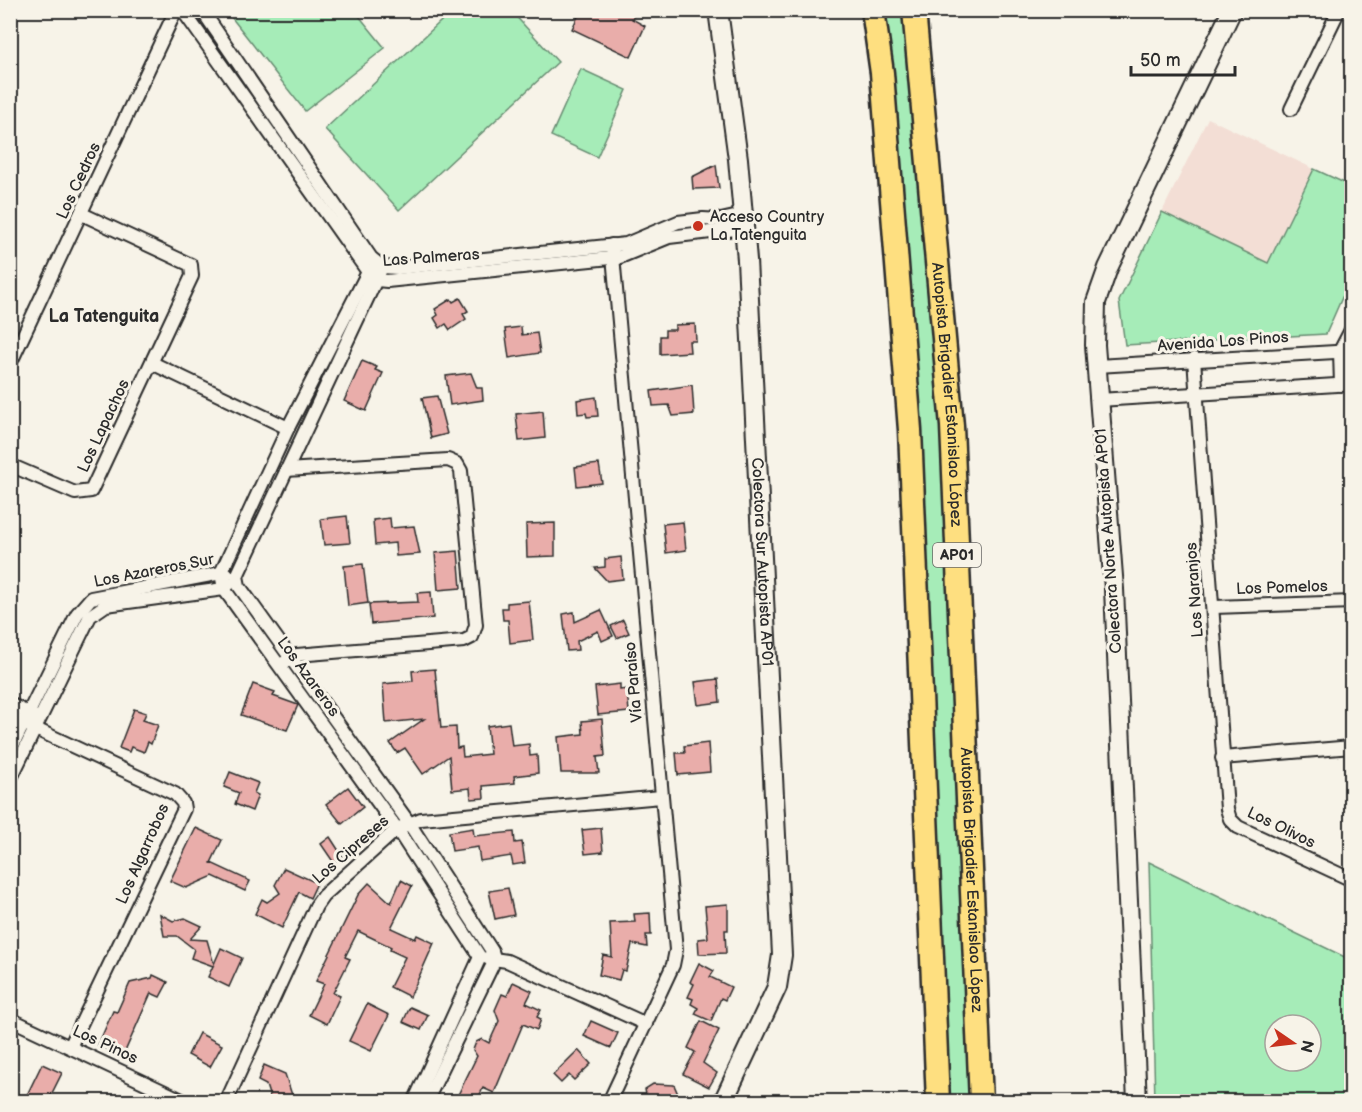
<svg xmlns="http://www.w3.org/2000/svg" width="1362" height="1112" font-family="'Balsamiq Sans',sans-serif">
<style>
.built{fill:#f3ded5}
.green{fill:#a6ecb8;stroke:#688c72;stroke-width:1.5;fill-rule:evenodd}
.building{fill:#e9adaa;stroke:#2b2b2b;stroke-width:1.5}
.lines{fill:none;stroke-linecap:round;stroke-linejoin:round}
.street-casing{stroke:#2b2b2b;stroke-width:16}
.secondary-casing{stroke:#2b2b2b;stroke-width:22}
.highway-casing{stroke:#2b2b2b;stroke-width:27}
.street{stroke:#f7f3e8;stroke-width:12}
.secondary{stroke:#f7f3e8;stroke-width:18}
.highway{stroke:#fedf80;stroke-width:22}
.poi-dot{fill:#c8321e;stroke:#f7f3e8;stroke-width:2}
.labels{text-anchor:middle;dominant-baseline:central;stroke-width:6;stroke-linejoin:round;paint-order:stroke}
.shield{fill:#f7f3e8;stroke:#686764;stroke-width:1.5}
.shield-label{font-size:15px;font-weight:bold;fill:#2b2b2b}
.street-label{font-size:16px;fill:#2b2b2b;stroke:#f7f3e8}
.poi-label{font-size:16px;fill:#2b2b2b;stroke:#f7f3e8;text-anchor:start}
.neighbourhood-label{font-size:18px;font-weight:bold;fill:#2b2b2b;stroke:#f7f3e8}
</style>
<rect width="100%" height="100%" fill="#f7f3e8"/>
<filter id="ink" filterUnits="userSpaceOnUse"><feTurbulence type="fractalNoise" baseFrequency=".0167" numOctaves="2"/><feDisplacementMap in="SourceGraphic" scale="12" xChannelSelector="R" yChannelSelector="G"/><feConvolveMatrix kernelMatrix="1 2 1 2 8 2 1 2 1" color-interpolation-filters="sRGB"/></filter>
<g filter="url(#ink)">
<polygon class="built" points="1208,118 1314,169 1268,263 1162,212"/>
<g class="green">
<polygon points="231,10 355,11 385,48 305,111 228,13"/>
<polygon points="453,10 511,11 558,62 399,210 325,129"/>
<polygon points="873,11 914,11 921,66 981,1101 938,1101 935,976"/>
<polygon points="581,69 627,90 597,157 551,136"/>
<polygon points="1314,169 1351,186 1351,277 1326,334 1125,345 1119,301 1162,212 1268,263"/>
<path d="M1149,862L1351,960V1101H1155ZM1275,1025H1311V1061H1275Z"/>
</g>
<g class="building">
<polygon points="581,10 636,10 632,19 645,26 631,57 572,29"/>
<polygon points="716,165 719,188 693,189 692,177"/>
<polygon points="460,298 468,311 463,314 466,319 450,330 446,324 440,328 434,318 438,315 435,309 451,299 453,302"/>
<polygon points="695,324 696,341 689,341 690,352 660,354 660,336 665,336 665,330 675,330 675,325"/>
<polygon points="521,327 522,335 537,333 540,353 509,358 505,329"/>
<polygon points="362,361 377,367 375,370 383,373 366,411 344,401"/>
<polygon points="471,373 477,388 482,388 483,400 450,405 446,376"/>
<polygon points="692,385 694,414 673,416 669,405 653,406 651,391"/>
<polygon points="437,396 447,434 431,438 422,398"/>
<polygon points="596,397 598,416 587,417 586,413 578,414 577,400"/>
<polygon points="543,411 545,438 519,441 516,414"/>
<polygon points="599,464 602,483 577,486 575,467"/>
<polygon points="347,516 350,543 324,545 321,519"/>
<polygon points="390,518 391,528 414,526 420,554 396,556 395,543 375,545 373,520"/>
<polygon points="683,522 686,550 666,553 663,524"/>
<polygon points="555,523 555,556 527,557 526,524"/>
<polygon points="458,551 461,588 438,590 435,553"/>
<polygon points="621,557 623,579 607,581 595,568 605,567 605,559"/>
<polygon points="363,564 368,603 348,606 344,566"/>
<polygon points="431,592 433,618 371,624 369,604 418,602 417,593"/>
<polygon points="529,601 533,640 510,643 508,620 503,620 502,608 507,608 507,603"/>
<polygon points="601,610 613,636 602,641 598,631 577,641 578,650 567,651 563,614 574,612 575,622"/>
<polygon points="623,620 629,633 617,638 611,626"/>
<polygon points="435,669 441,728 456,727 457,748 462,747 463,757 490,754 487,726 509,723 512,746 529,744 530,756 537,755 538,773 514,776 515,783 483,786 484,798 471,799 470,788 452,790 449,756 423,774 405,748 397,753 390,743 424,719 386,723 383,684 413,681 412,671"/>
<polygon points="718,679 720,702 698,705 695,682"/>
<polygon points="253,684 275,692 273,696 298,705 287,730 241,715"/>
<polygon points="620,684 620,690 627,689 629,712 598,715 595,687"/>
<polygon points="134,709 146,713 143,720 158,725 151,744 148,742 144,752 131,747 129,752 119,748"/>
<polygon points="602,719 605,756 597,757 599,773 561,773 558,737 583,734 582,721"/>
<polygon points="708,743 710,772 678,775 676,753 685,753 684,746"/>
<polygon points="230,772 258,783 254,793 258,795 252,811 235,804 239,793 224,787"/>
<polygon points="348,787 363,807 342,824 326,804"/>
<polygon points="196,828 222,840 211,863 250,881 245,891 213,876 186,888 170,881"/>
<polygon points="473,828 474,836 514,832 515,843 522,842 525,863 513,865 511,856 480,861 478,847 452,851 449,832"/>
<polygon points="601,828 603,852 585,854 582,830"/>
<polygon points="330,837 343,857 334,863 321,844"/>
<polygon points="284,868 317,883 310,898 299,892 282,928 255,914 262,899 267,902 280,893 275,885"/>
<polygon points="401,880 412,886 391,928 415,939 417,935 434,943 410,997 390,987 405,957 390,950 391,947 358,931 345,957 350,959 333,993 340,996 327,1024 309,1015 324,984 316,981 358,895 369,883 391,903"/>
<polygon points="508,888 514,915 495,919 489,891"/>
<polygon points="728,904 728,930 725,930 726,953 699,954 698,939 708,938 705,906"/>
<polygon points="650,913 651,935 646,935 647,947 632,944 626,971 622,970 619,980 599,975 603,955 612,957 610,923 635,922 634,914"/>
<polygon points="160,914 173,921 185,918 202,926 190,939 207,940 214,964 221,948 242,958 229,987 208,977 213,966 191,958 194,949 177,936 164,936"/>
<polygon points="699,963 714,971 710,977 731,987 725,1000 721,998 711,1021 695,1014 698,1008 691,1004 693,999 688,997 694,984 690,982"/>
<polygon points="153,975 168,982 160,997 151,993 123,1056 98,1045 113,1011 117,1012 130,983 152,978"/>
<polygon points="513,982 532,991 526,1003 541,1010 537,1017 541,1019 537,1030 523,1024 494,1093 483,1088 477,1101 455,1101 477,1056 473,1050 476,1042 482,1039 489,1043 499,1021 495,1010 502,994 507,996"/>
<polygon points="367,1004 389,1015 371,1051 349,1041"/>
<polygon points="410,1007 428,1015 421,1030 403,1022"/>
<polygon points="591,1021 618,1033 611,1048 584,1036"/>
<polygon points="701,1021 719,1030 703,1063 717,1073 709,1087 683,1074 695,1052 688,1048"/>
<polygon points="199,1033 222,1045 210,1067 188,1055"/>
<polygon points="578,1050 591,1064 574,1080 569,1075 561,1083 553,1075"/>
<polygon points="42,1064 62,1073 48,1101 34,1101 26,1097"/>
<polygon points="264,1065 285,1074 294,1101 271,1101 266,1085 258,1081"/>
<polygon points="653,1084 674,1085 681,1101 647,1101 645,1089"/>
</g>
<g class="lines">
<g class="street-casing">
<g id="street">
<polyline points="180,10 186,15 368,272 377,280 387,281 620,257 669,237 744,228"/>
<polyline points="202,10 371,258 382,267 398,268 626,244 678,222 703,219 721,220 743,215"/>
<polyline points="1291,109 1339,10"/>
<polyline points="382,267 368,272 288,428 221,573 224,589 397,829 480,957 414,1102"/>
<polyline points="382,267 237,576 239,586 409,823 492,951 494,958 492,966 426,1102"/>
<polyline points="1194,359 1227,809 1230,819 1238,827 1352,880"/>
<polyline points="152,363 288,428"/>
<polyline points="10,364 176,10"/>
<polyline points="1097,366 1352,351"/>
<polyline points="1341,385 1340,351 1352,328"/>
<polyline points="1099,400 1352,384"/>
<polyline points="10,465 75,493 91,491 192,276 191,265 82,214"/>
<polyline points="1214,607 1352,602"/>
<polyline points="285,662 297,655 464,641 472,637 476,625 461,471 457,464 448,460 286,470"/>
<polyline points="10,704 34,716"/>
<polyline points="10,717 175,794 183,803 184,809 70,1047"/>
<polyline points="10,751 77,614 91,598 221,573 227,574"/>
<polyline points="1222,758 1352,747"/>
<polyline points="10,780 90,616 106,605 224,589 229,584"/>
<polyline points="487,958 507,961 646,1024"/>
<polyline points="10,1019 186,1102"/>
<polyline points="226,1102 316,906 323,896 397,829 421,819 661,797"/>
<polyline points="609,1102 673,965 676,950 612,245"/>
</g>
</g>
<g class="secondary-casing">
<g id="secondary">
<path id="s1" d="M718,10L738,159L747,260L782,955L777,987L723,1102"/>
<polyline points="1137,1102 1114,589 1095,345 1096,302 1108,268 1232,10"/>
</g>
</g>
<g class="highway-casing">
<g id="highway">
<polyline points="873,10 882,73 910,430 938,1102"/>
<path id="s2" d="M914,10L952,426L981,1102"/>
</g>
</g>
<use href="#street" class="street"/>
<use href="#secondary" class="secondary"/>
<use href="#highway" class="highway"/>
</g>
</g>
<circle class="poi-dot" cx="698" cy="226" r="6"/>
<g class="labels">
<rect class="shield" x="933" y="543" width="48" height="24" rx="4.5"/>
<g class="shield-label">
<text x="957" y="555">AP01</text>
</g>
<g class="street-label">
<text transform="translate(79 181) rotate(-65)">Los Cedros</text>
<text transform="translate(431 258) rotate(-4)">Las Palmeras</text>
<text transform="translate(1223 342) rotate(-4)">Avenida Los Pinos</text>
<text stroke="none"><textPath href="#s2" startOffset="386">Autopista Brigadier Estanislao López</textPath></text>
<text transform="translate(104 426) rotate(-65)">Los Lapachos</text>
<text transform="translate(1109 541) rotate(-94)">Colectora Norte Autopista AP01</text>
<text stroke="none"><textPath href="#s1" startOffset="554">Colectora Sur Autopista AP01</textPath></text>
<text transform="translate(154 571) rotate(-11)">Los Azareros Sur</text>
<text transform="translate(1282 588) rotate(-2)">Los Pomelos</text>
<text transform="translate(1195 590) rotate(-94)">Los Naranjos</text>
<text transform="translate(308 677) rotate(54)">Los Azareros</text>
<text transform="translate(634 682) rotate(-95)">Vía Paraíso</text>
<text transform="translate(1281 828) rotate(26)">Los Olivos</text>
<text transform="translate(351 850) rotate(-41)">Los Cipreses</text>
<text transform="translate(143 854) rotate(-66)">Los Algarrobos</text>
<text stroke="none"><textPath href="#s2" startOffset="872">Autopista Brigadier Estanislao López</textPath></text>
<text transform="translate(105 1045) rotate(25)">Los Pinos</text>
</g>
<g class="poi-label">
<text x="710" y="217">Acceso Country<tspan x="710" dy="18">La Tatenguita</tspan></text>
</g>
<g class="neighbourhood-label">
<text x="104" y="316">La Tatenguita</text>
</g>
</g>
<rect width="1362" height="1112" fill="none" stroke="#f7f3e8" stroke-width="36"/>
<rect x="18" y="18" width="1326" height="1076" fill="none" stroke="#2b2b2b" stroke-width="2" filter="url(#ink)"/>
<g transform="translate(1293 1043) rotate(104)"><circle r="28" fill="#f7f3e8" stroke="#a5a39c" stroke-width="1.5"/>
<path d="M0-4.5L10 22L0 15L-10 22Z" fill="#c8321e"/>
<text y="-9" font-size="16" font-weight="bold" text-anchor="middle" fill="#2b2b2b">N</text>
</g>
<path d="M1131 66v9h104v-9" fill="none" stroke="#2b2b2b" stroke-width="3"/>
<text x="1140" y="66" font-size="18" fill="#2b2b2b" stroke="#f7f3e8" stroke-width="4.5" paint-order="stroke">50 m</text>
</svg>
